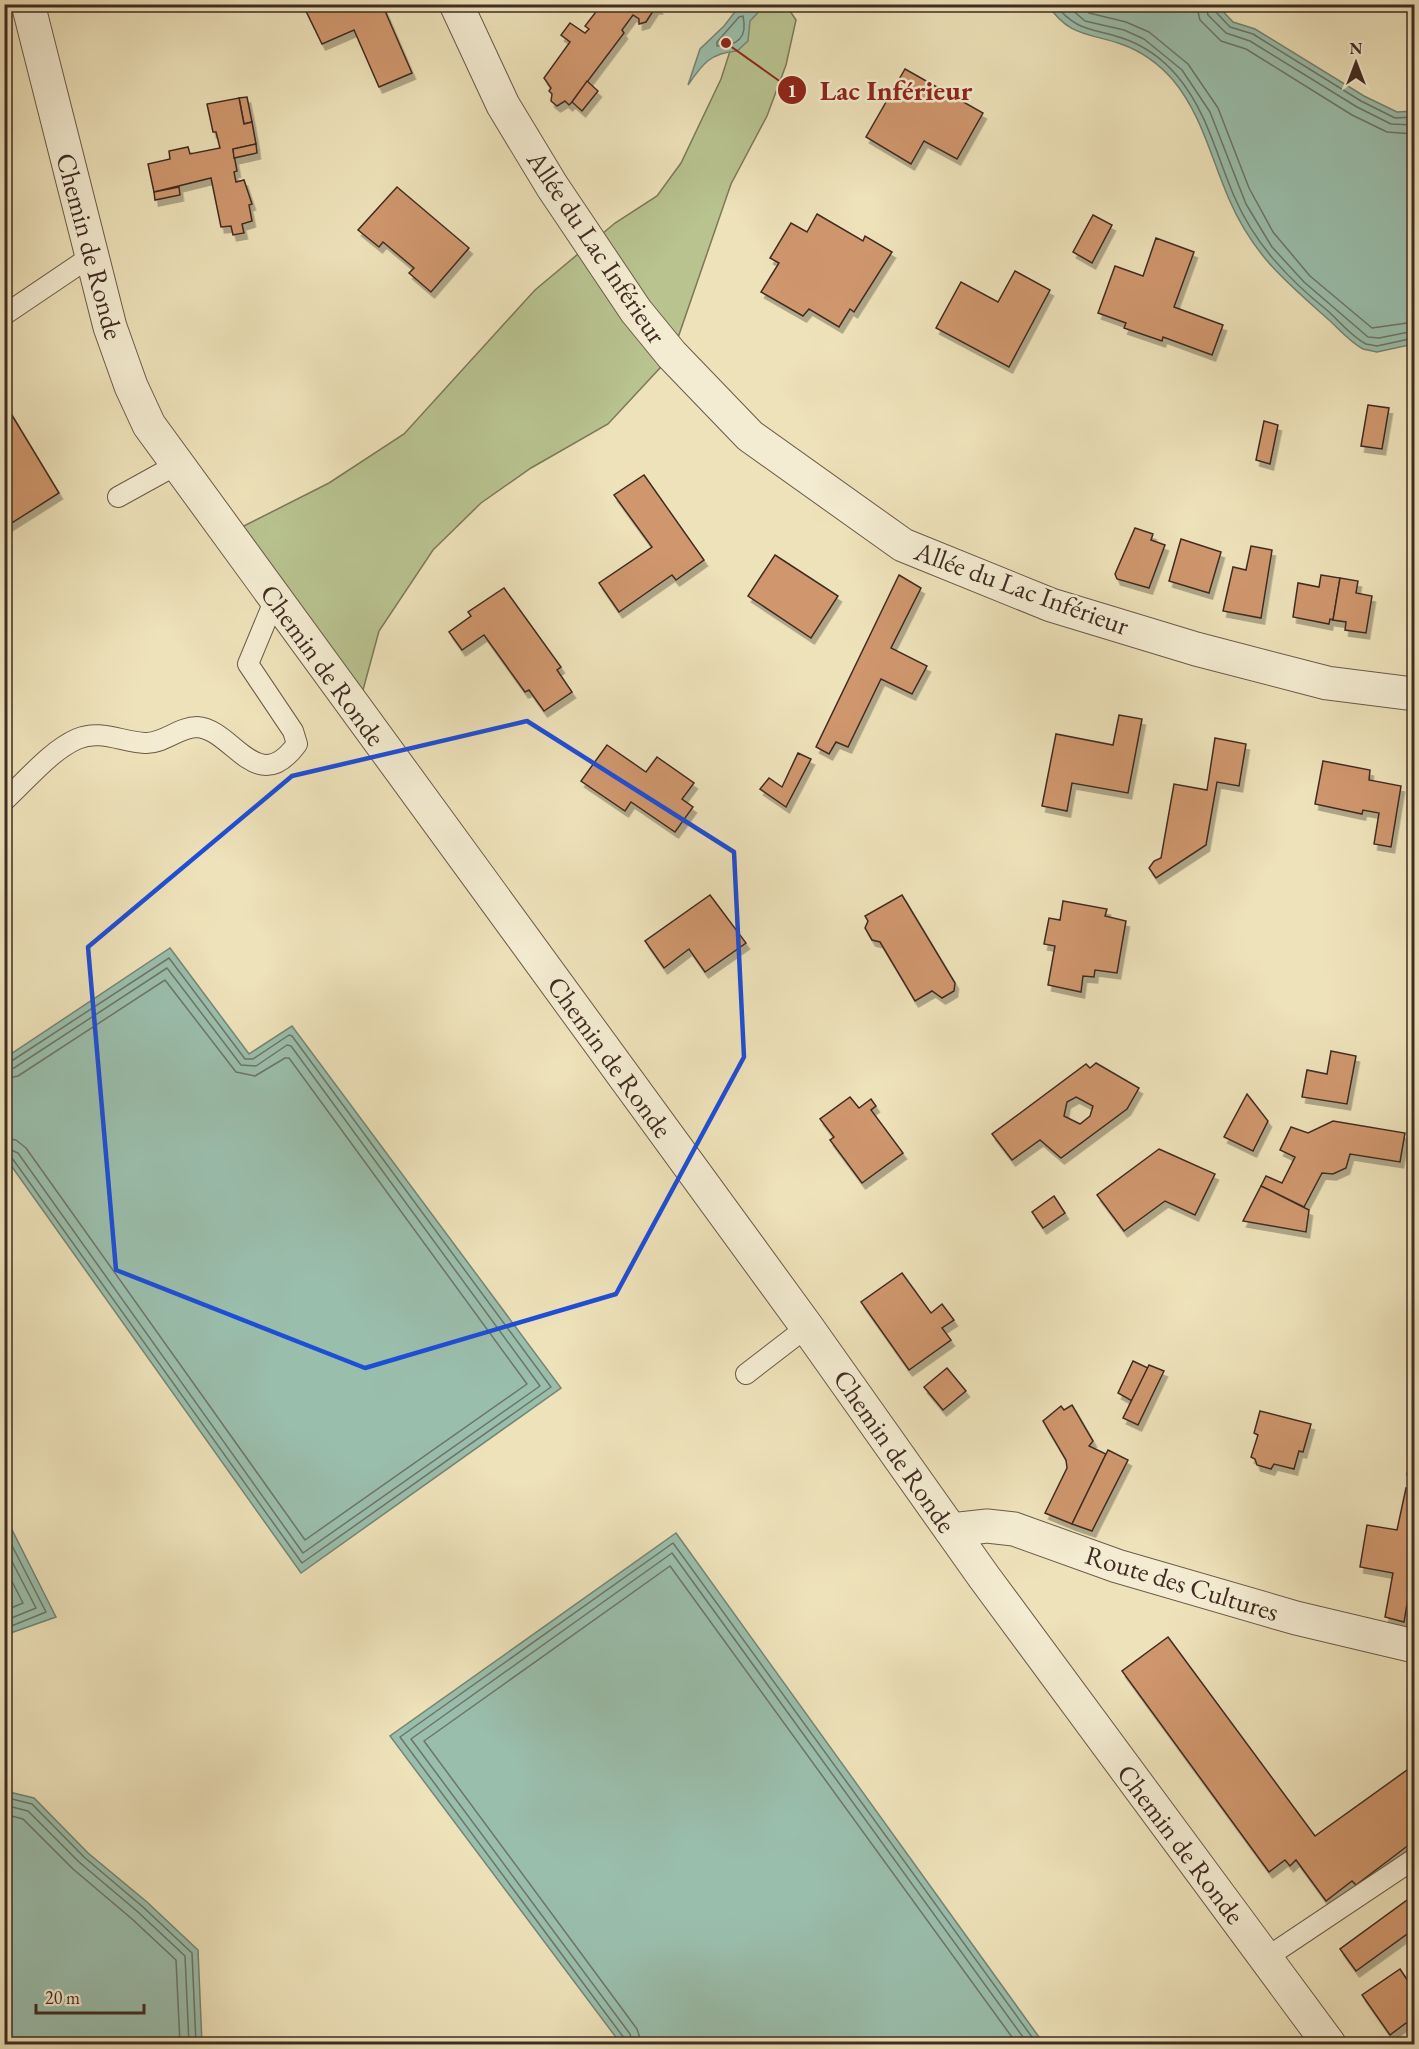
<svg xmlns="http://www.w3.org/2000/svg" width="1419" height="2049" font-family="'EB Garamond',serif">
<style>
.green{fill:#b8c390;stroke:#7c785a;stroke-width:1.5}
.water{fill:#9abeac;stroke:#768475;stroke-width:1.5}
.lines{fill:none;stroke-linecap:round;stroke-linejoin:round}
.shore{stroke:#6d7568;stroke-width:1.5}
.building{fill:#d0976e;stroke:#402c23;stroke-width:1.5;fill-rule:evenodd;filter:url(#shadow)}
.lane-casing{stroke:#6c5a49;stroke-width:22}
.street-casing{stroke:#6c5a49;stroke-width:35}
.lane{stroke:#f4ecd2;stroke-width:20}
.street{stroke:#f4ecd2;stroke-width:33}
.marked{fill:none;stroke:#1d4ed8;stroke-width:4.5;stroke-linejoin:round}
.labels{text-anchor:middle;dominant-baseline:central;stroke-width:5;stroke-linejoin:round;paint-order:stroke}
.street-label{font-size:27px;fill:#402c23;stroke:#f4ecd2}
.leader{fill:none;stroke:#8f2418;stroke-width:2}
.callout-dot{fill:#8f2418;stroke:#f4ecd2;stroke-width:2}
.mark-label{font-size:18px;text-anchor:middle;font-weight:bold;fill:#fff}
.callout-label{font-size:28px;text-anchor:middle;font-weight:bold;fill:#8f2418;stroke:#f4ecd2;stroke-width:5;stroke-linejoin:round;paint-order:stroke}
</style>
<defs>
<filter id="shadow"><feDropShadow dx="3.5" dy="6" stdDeviation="0" flood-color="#0004"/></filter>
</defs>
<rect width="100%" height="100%" fill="#eee2ba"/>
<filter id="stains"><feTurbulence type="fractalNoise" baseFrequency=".00333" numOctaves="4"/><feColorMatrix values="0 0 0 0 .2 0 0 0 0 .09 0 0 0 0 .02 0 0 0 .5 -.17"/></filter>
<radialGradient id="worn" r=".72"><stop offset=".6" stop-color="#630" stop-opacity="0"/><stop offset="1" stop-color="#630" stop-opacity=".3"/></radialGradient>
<polygon class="green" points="758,5 786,5 796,20 786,65 767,116 731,184 672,355 608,424 531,468 481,503 433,550 379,631 357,712 228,534 329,483 404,434 535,290 615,223 657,196 681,163 721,79 730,51"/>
<g class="water">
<path d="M741,4L765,5L750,21L748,41L737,51C711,53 703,63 688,85L700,49L724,26Z"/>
<path d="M1048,5H1217L1233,22L1255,29L1364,96L1397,112L1414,111V344L1377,352L1363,349C1350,342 1340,330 1329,320C1285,281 1253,255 1229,199C1211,158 1202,115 1173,80C1159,64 1141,51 1121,44C1090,33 1069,37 1048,5Z"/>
<polygon points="170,948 249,1054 292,1026 561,1388 301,1573 5,1157 5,1058"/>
<polygon points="5,1516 56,1617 5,1635 4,1635"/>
<polygon points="676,1533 1044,2044 621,2044 390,1736"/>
<polygon points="5,1791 34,1798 88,1853 147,1902 198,1950 202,2044 5,2044"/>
</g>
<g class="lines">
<g class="shore">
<path d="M1055,4C1076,32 1093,28 1122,38C1143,45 1163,59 1178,77C1207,112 1216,154 1234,196C1254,243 1288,279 1328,311C1340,322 1351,336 1366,344L1377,346L1414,338"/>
<polyline points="1065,4 1085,21 1124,30 1144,39 1182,70 1210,112 1246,204 1272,247 1304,282 1368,337 1379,338 1414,331"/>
<polyline points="1077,4 1089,13 1126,22 1149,32 1188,64 1218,108 1249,188 1273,232 1310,276 1372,328 1414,322"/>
<polyline points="1196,4 1200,20 1221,41 1246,49 1352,115 1387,132 1414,134"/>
<polyline points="1205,4 1208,15 1226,33 1250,41 1357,107 1391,124 1414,125"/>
<polyline points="1213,4 1214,10 1230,27 1253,34 1361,101 1395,118 1414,117"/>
<path d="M743,16C748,38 737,46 717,46V42L739,17Z"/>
<polyline points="4,1063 10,1062 169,958 245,1059 253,1059 289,1035 292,1036 551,1387 302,1563 12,1158 4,1155"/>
<polyline points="4,1070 14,1068 167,968 241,1065 256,1066 287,1045 291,1046 540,1386 303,1553 18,1153 4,1147"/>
<polyline points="4,1079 18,1076 165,980 236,1072 255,1076 285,1058 289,1058 527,1384 305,1540 26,1148 16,1140 4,1138"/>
<polyline points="4,1530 46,1612 4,1629"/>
<polyline points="4,1546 36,1608 4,1621"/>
<polyline points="4,1566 23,1603 4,1611"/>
<polyline points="4,1797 32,1804 84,1857 143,1907 192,1953 196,2044"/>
<polyline points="4,1805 28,1811 79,1862 138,1912 185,1956 189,2044"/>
<polyline points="4,1814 23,1819 73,1869 132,1919 176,1960 180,2044"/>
<polyline points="625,2044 624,2038 400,1737 673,1543 1037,2044"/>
<polyline points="633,2044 630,2034 411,1739 672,1553 1028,2044"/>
<polyline points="642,2044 637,2029 424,1741 670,1566 1017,2044"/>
</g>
</g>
<g class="building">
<polygon points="310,4 382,4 412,73 379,87 354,30 322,44 304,7"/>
<polygon points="602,4 658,4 659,8 655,8 646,22 639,24 639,19 633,15 622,30 624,33 572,102 569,105 565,101 557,106 551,101 552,94 549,91 551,88 544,78 570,42 561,35 570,23 585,33 589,29 585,26"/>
<polygon points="905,69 983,113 957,159 924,141 911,164 866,137"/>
<polygon points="587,81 598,91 582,111 572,102"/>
<polygon points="247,97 252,122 244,124 239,98"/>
<polygon points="239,98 244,124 252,122 256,144 233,149 237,171 234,172 236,182 244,180 252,204 249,205 252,221 242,224 244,233 233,235 231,226 221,227 211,178 154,192 148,164 170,159 169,151 188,147 190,154 220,148 216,132 213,132 207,104"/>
<polygon points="256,144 257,153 234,158 233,149"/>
<polygon points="179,187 180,195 155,200 154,192"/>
<polygon points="397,187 469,248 431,292 409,273 414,268 383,242 379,247 358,230"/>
<polygon points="817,214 863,241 865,236 892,252 854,312 850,309 839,327 809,309 803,316 761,292 779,263 770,258 791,223 807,232"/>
<polygon points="1093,215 1112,225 1092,263 1073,252"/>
<polygon points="1156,238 1194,252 1174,307 1223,325 1212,355 1163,337 1162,341 1124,328 1126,323 1098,313 1115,266 1143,276"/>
<polygon points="1015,271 1050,290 1009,367 936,328 961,282 998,302"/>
<polygon points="1368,405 1389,408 1382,449 1361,446"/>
<polygon points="7,407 59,493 4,528 4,408"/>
<polygon points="1264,421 1278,425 1270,464 1256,460"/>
<polygon points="644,475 704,560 676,580 672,575 619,612 599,583 652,547 614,495"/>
<polygon points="1135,528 1153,534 1151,540 1165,545 1149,588 1117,579 1115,574"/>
<polygon points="1181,539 1221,552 1209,593 1169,581"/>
<polygon points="1251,546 1272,550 1261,618 1223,611 1233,567 1246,570"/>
<polygon points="775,555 838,596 811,638 748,596"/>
<polygon points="899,575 921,588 891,648 927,666 912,694 881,679 848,747 836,742 829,754 816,747"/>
<polygon points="1321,575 1340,578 1333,620 1330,619 1329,624 1293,617 1298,583 1319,587"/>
<polygon points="1340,578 1358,581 1356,593 1372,596 1366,633 1345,630 1346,622 1333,620"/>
<polygon points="504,588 561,667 557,670 572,692 544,711 529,690 525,692 484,635 462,650 449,632 471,616 468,612"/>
<polygon points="1119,715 1142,719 1128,793 1072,783 1067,811 1042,806 1056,734 1113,745"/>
<polygon points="1215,738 1246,744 1239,786 1217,782 1206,845 1156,878 1149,868 1154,861 1161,858 1174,784 1207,790"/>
<polygon points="607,745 646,772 657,757 694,783 682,799 693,807 675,832 631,802 625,811 581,781"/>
<polygon points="798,753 811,759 786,807 760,789 769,778 782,787"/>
<polygon points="1323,761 1370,770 1369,780 1401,786 1391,847 1374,844 1379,813 1363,810 1362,814 1315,804"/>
<polygon points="710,895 746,943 705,972 689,949 664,968 645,941"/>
<polygon points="902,895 955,983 954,991 942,998 932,991 915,1001 880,942 872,940 865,928 868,921 865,916"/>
<polygon points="1063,901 1107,909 1105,916 1126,921 1117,973 1095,970 1094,977 1083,976 1081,992 1048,985 1055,946 1044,944 1049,918 1060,920"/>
<polygon points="1331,1051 1356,1056 1347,1104 1302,1097 1307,1070 1327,1074"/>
<path d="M1096,1063L1139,1088L1127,1109L1061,1158L1040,1140L1012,1160L992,1134L1086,1064L1090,1068ZM1076,1097L1093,1106L1090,1116L1080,1124L1064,1116L1067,1102Z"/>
<polygon points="1247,1094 1268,1121 1253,1151 1224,1137"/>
<polygon points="850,1097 859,1108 871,1099 876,1106 871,1110 903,1153 862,1183 830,1140 834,1137 820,1119"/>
<polygon points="1333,1121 1405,1133 1400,1162 1350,1154 1346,1168 1333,1174 1322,1173 1304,1207 1261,1186 1266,1176 1282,1183 1295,1157 1280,1150 1291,1127 1308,1133"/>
<polygon points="1159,1149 1215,1174 1195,1215 1165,1201 1124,1231 1097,1195"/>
<polygon points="1261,1186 1309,1210 1306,1232 1243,1221"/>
<polygon points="1054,1196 1065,1213 1043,1228 1032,1212"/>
<polygon points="902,1273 931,1313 942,1304 954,1320 942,1328 951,1340 909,1370 861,1302"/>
<polygon points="1133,1361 1148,1368 1132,1401 1118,1393"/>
<polygon points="1149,1365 1164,1371 1138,1425 1123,1418"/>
<polygon points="947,1368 966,1391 943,1410 924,1387"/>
<polygon points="1072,1405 1093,1441 1089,1446 1106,1454 1072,1524 1045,1513 1067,1468 1066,1460 1043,1421 1061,1406 1064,1410"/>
<polygon points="1260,1411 1311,1424 1303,1452 1299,1451 1294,1469 1274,1464 1271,1469 1257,1465 1255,1459 1251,1457 1258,1435 1254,1433"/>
<polygon points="1414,1428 1414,1476 1407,1475"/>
<polygon points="1108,1450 1128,1460 1092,1531 1072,1524"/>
<polygon points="1406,1488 1414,1490 1414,1562 1404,1622 1385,1617 1393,1573 1360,1567 1367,1525 1397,1530"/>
<polygon points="1168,1637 1315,1836 1414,1765 1414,1841 1356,1885 1352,1881 1326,1901 1296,1860 1290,1866 1285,1860 1269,1872 1122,1671"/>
<polygon points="1414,1895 1414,1929 1356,1971 1340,1949"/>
<polygon points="1400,1969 1414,1990 1414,2017 1390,2035 1362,1995"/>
</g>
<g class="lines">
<g class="lane-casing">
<g id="lane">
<polyline points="4,315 90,257"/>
<polyline points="118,497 176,465"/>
<path d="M4,801C26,781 50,751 77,739C100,729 122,742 145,743C163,744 179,727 197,727C233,729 257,799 297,744L293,731L248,664L275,599"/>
<polyline points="746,1374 807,1327"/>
<polyline points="1266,1958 1414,1859"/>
</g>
</g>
<g class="street-casing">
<g id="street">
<polyline points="28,4 110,327 131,386 149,425 807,1327 984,1577 1329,2044"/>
<polyline points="456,4 503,105 552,186 636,311 672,355 750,436 903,545 1051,605 1196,649 1327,683 1414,694"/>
<polyline points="951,1530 987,1526 1014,1529 1117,1566 1296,1618 1414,1646"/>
</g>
</g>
<use href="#lane" class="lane"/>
<use href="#street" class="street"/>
</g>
<path class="marked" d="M527,721L734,852L744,1057L616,1294L365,1368L116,1270L88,947L292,776Z"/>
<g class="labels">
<g class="street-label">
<text transform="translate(90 246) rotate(75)">Chemin de Ronde</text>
<text transform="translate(597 247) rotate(56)">Allée du Lac Inférieur</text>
<text transform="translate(1022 588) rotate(20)">Allée du Lac Inférieur</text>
<text transform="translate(323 665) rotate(54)">Chemin de Ronde</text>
<text transform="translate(610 1057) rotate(54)">Chemin de Ronde</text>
<text transform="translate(895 1451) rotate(55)">Chemin de Ronde</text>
<text transform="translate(1182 1583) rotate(17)">Route des Cultures</text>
<text transform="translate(1181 1844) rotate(53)">Chemin de Ronde</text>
</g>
</g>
<path class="leader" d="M726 43L792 90"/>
<g class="callout-dot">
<circle cx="726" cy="43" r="6"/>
<circle cx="792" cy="90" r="15"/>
</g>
<g class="mark-label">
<text x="792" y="97">1</text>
</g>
<g class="callout-label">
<text x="896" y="100">Lac Inférieur</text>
</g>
<rect width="1419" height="2049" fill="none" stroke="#eee2ba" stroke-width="24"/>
<rect x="6" y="6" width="1407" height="2037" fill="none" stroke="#402c23" stroke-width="3"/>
<rect x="12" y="12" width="1395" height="2025" fill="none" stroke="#402c23" stroke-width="1.5"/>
<g transform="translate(1356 63)" stroke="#f4ecd2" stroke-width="4.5" paint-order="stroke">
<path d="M0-4.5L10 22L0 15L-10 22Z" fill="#402c23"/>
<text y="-9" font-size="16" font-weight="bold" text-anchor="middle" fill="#402c23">N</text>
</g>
<path d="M36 2004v9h108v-9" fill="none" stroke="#402c23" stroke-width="3"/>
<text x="45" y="2004" font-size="18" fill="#402c23" stroke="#f4ecd2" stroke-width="4.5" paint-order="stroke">20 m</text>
<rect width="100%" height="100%" filter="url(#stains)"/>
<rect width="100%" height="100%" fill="url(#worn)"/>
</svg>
